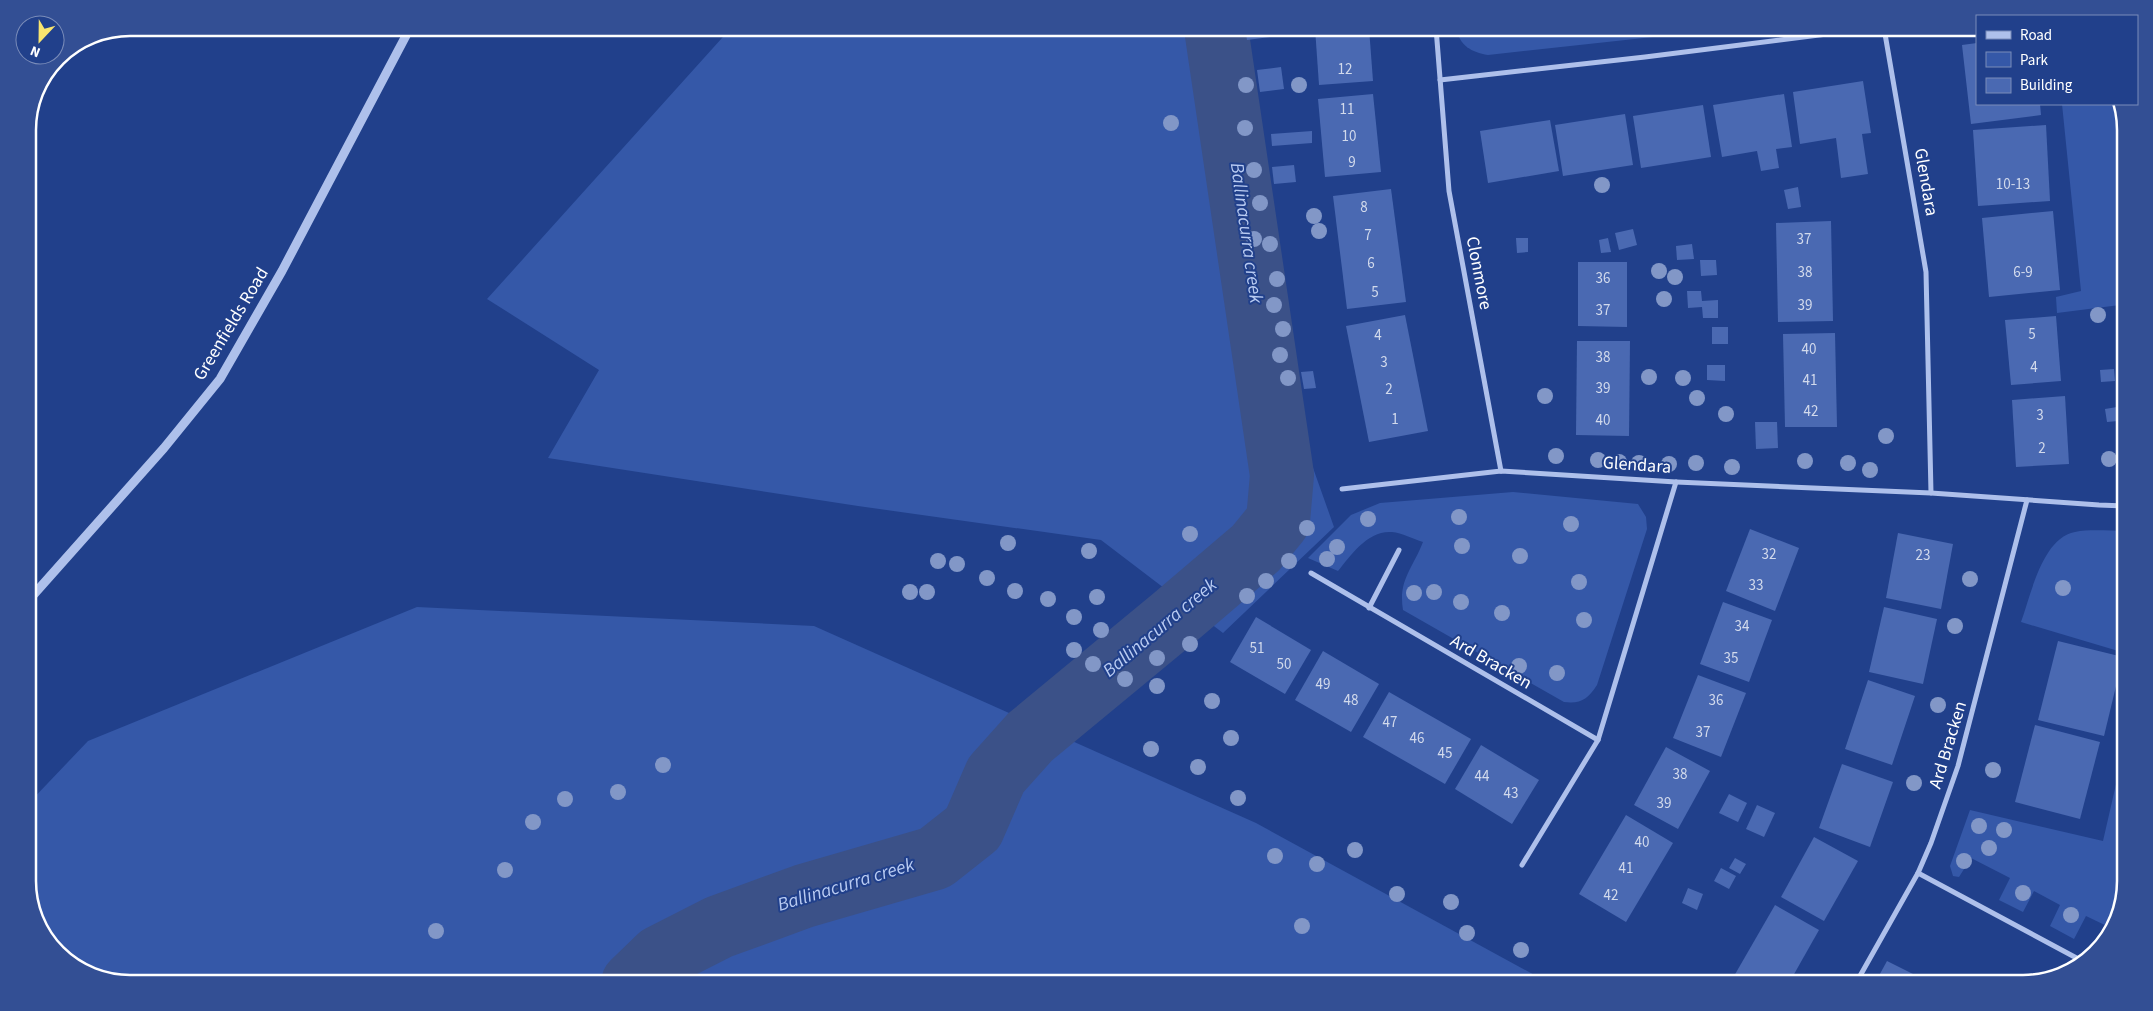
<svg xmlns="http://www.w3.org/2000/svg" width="2153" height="1011" font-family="'Source Sans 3',sans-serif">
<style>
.green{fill:#3558a8}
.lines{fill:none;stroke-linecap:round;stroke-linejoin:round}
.river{stroke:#3b5188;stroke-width:64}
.building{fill:#4a69b2}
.minor{stroke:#aec0eb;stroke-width:5}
.tertiary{stroke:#aec0eb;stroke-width:9}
.tree{fill:#8297c7}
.labels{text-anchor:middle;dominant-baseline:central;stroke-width:4;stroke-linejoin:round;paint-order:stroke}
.number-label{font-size:15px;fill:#d2daec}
.street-label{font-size:18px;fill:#fff;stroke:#21408b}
.water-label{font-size:19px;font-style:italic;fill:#b9cbf2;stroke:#21408b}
.rim{fill:none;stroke:#fff;stroke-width:2.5}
</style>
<rect width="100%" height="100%" fill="#21408b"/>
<g class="green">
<polygon points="731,28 1246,28 1307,451 1334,527 1223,633 1101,540 858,506 548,458 599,370 487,299"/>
<path d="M1456,28H1736L1488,55C1471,52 1460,46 1456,28Z"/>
<polygon points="2062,104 2119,104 2125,124 2125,356 2120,305 2057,313 2056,297 2081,291"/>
<path d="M1513,492L1638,504L1646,517L1647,529L1597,685C1588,699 1581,704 1564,702L1403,610C1398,580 1413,568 1423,542C1413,539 1402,533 1392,532C1368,530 1351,555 1338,571L1308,558L1351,515L1380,503Z"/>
<path d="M2125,531V653L2021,622C2031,595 2042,538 2075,532C2090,529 2109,531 2125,531Z"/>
<polygon points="417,607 814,626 1256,823 1549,983 130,983 91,976 49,943 28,888 28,804 88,741"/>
<path d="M2125,745C2125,784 2133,901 2111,928L2086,916L2074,939L2050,926L2060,905L2034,891L2023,912L1999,900L2010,878L1971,858L1959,877L1953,876L1950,866L1970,810L2103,841Z"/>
</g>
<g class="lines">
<polyline class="river" points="633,983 660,957 719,927 804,896 935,858 973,828 996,775 1030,737 1174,618 1256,548 1278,521 1282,475 1216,28"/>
</g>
<g class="building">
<polygon points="1245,28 1268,28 1270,37 1247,40"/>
<polygon points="1315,28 1369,28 1373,81 1319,85"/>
<polygon points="1957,28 1977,28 1977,33 1958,35"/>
<polygon points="1977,43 1977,104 2040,104 2041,115 1971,124 1962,45"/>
<polygon points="1281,67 1284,89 1260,92 1257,70"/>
<polygon points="1863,81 1871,133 1862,134 1868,174 1841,178 1836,138 1800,144 1793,92"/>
<polygon points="1373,94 1381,172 1325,177 1318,99"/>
<polygon points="1784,94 1792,147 1776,149 1779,168 1761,171 1757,151 1722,157 1713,105"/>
<polygon points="1703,105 1711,157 1641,168 1633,116"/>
<polygon points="1625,114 1633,165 1563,176 1555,125"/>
<polygon points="1550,120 1559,171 1488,183 1480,131"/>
<polygon points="2046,125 2050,201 1978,206 1973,130"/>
<polygon points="1312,131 1312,143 1272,146 1271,134"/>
<polygon points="1294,165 1296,182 1274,184 1272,167"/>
<polygon points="1798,187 1801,207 1788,209 1784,190"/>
<polygon points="1391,189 1406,302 1347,309 1333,196"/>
<polygon points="2053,211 2060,290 1989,297 1982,218"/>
<polygon points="1831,221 1833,321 1778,322 1776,223"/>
<polygon points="1633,229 1637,245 1619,250 1615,233"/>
<polygon points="1516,238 1528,238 1528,252 1517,253"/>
<polygon points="1608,238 1611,252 1601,253 1599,240"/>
<polygon points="1692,244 1694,259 1677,260 1676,246"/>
<polygon points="1700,260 1716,260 1717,275 1701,276"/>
<polygon points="1578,262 1627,262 1627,327 1578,326"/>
<polygon points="1687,291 1701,291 1702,301 1718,300 1718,318 1703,318 1702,307 1688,308"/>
<polygon points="1405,315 1428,431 1369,442 1346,326"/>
<polygon points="2056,316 2061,381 2011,385 2005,320"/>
<rect x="1712" y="327" width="16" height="17"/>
<polygon points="1835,333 1837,427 1785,427 1783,334"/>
<polygon points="1577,341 1630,341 1629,436 1576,435"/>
<polygon points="1707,365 1725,365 1725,381 1707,380"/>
<polygon points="2114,369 2115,381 2101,382 2100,370"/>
<polygon points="1313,371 1316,388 1304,389 1301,372"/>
<polygon points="2065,396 2069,464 2016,467 2012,400"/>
<polygon points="2117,407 2118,421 2107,422 2105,409"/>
<polygon points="1755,422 1777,422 1778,448 1756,449"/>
<polygon points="1750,529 1799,548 1775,611 1726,591"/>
<polygon points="1898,533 1953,544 1941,609 1886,598"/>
<polygon points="1723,602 1772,620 1749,682 1700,664"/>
<polygon points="1884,607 1937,619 1923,684 1869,672"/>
<polygon points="1256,617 1311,650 1285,694 1230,662"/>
<polygon points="2058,641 2123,657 2104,736 2038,720"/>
<polygon points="1323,651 1379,684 1351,732 1295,700"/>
<polygon points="1698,675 1746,693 1721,757 1673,738"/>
<polygon points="1868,680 1915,696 1892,765 1845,749"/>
<polygon points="1389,692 1471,739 1445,784 1363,737"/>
<polygon points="2035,725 2100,742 2080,819 2015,802"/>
<polygon points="1481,745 1539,780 1512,824 1455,789"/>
<polygon points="1666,747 1710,771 1678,829 1634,805"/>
<polygon points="1842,764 1893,782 1870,847 1819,828"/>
<polygon points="1729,794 1747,803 1738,822 1719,813"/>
<polygon points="1757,805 1775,813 1764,837 1746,829"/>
<polygon points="1626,815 1673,843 1626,922 1579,894"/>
<polygon points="1814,837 1858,861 1824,921 1781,897"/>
<polygon points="1735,858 1746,864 1740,874 1729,868"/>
<polygon points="1721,868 1736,876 1729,889 1714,881"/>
<polygon points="1688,888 1703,894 1697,910 1682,903"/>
<polygon points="1775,905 1819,930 1789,983 1730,983"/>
<polygon points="1887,961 1931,983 1875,983"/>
<polygon points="1941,977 1952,983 1937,983"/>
</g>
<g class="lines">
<g class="minor">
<polyline points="1436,28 1449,191 1501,471"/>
<polyline points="1884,28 1926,272 1931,493"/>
<polyline points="1440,80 1645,57 1874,28"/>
<polyline points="1342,489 1501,471 1676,482 1931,493 2099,505 2125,506"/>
<polyline points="1311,573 1598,740"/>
<polyline points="1369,608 1399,550"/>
<polyline points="1522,865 1598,740 1676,482"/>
<polyline points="1918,873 2084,962"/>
<polyline points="1856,983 1918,873 1931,843 1958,766 2027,500"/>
</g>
<polyline class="tertiary" points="28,601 164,448 220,379 282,271 410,28"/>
</g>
<g class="tree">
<circle cx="1246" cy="85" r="8"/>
<circle cx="1299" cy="85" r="8"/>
<circle cx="1171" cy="123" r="8"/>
<circle cx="1245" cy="128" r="8"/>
<circle cx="1254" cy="170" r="8"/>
<circle cx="1602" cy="185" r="8"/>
<circle cx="1260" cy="203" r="8"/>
<circle cx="1314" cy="216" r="8"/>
<circle cx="1319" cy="231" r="8"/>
<circle cx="1254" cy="239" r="8"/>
<circle cx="1270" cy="244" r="8"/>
<circle cx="1659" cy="271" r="8"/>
<circle cx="1675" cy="277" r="8"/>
<circle cx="1277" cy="279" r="8"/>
<circle cx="1664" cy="299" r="8"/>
<circle cx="1274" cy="305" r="8"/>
<circle cx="2098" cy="315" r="8"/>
<circle cx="1283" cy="329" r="8"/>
<circle cx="1280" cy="355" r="8"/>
<circle cx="1649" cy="377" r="8"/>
<circle cx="1288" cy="378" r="8"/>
<circle cx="1683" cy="378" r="8"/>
<circle cx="1545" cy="396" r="8"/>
<circle cx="1697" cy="398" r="8"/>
<circle cx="1726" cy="414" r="8"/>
<circle cx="1886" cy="436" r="8"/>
<circle cx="1556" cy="456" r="8"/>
<circle cx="2109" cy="459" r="8"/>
<circle cx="1598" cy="460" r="8"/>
<circle cx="1805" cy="461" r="8"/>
<circle cx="1619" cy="462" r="8"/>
<circle cx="1639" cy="463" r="8"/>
<circle cx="1696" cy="463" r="8"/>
<circle cx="1848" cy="463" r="8"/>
<circle cx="1669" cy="464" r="8"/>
<circle cx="1732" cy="467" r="8"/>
<circle cx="1870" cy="470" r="8"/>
<circle cx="1459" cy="517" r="8"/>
<circle cx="1368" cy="519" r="8"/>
<circle cx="1571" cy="524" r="8"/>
<circle cx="1307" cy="528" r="8"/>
<circle cx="1190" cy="534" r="8"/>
<circle cx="1008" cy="543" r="8"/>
<circle cx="1462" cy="546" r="8"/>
<circle cx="1337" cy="547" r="8"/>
<circle cx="1089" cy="551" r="8"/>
<circle cx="1520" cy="556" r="8"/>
<circle cx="1327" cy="559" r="8"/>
<circle cx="938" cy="561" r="8"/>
<circle cx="1289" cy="561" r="8"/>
<circle cx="957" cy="564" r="8"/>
<circle cx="987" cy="578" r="8"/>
<circle cx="1970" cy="579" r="8"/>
<circle cx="1266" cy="581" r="8"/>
<circle cx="1579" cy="582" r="8"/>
<circle cx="2063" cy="588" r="8"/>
<circle cx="1015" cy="591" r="8"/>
<circle cx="910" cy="592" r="8"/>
<circle cx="927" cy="592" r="8"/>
<circle cx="1434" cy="592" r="8"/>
<circle cx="1414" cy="593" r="8"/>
<circle cx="1247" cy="596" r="8"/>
<circle cx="1097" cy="597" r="8"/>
<circle cx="1048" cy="599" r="8"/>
<circle cx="1461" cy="602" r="8"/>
<circle cx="1502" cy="613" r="8"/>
<circle cx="1074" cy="617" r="8"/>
<circle cx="1584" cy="620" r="8"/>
<circle cx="1955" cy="626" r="8"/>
<circle cx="1101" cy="630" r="8"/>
<circle cx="1190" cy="644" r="8"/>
<circle cx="1074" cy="650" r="8"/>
<circle cx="1157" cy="658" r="8"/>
<circle cx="1093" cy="664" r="8"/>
<circle cx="1519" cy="666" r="8"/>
<circle cx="1557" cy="673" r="8"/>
<circle cx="1125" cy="679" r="8"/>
<circle cx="1157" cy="686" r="8"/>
<circle cx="1212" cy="701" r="8"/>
<circle cx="1938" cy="705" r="8"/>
<circle cx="1231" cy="738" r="8"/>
<circle cx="1151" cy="749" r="8"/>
<circle cx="663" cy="765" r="8"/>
<circle cx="1198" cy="767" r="8"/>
<circle cx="1993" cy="770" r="8"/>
<circle cx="1914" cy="783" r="8"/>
<circle cx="618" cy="792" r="8"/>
<circle cx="1238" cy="798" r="8"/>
<circle cx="565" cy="799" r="8"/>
<circle cx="533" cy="822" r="8"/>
<circle cx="1979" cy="826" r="8"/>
<circle cx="2004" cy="830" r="8"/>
<circle cx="1989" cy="848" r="8"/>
<circle cx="1355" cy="850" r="8"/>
<circle cx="1275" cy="856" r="8"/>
<circle cx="1964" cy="861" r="8"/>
<circle cx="1317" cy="864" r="8"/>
<circle cx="505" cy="870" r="8"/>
<circle cx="2023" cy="893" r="8"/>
<circle cx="1397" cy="894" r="8"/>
<circle cx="1451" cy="902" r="8"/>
<circle cx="2071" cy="915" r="8"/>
<circle cx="1302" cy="926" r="8"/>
<circle cx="436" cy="931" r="8"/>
<circle cx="1467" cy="933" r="8"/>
<circle cx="1521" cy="950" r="8"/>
</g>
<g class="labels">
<g class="number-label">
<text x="1345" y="69">12</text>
<text x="1347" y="109">11</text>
<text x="1349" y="136">10</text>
<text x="1352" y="162">9</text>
<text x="2013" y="184">10-13</text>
<text x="1364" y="207">8</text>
<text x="1368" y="235">7</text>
<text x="1804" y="239">37</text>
<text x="1371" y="263">6</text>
<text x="1805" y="272">38</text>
<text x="2023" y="272">6-9</text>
<text x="1603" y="278">36</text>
<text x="1375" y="292">5</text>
<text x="1805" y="305">39</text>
<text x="1603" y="310">37</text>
<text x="2032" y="334">5</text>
<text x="1378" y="335">4</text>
<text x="1809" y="349">40</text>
<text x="1603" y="357">38</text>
<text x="1384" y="362">3</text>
<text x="2034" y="367">4</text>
<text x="1810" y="380">41</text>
<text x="1603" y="388">39</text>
<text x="1389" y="389">2</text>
<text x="1811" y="411">42</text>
<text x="2040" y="415">3</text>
<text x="1395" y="419">1</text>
<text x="1603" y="420">40</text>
<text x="2042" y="448">2</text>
<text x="1769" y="554">32</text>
<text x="1923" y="555">23</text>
<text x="1756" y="585">33</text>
<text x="1742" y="626">34</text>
<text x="1257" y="648">51</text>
<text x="1731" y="658">35</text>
<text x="1284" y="664">50</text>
<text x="1323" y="684">49</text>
<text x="1351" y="700">48</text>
<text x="1716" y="700">36</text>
<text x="1390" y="722">47</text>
<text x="1703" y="732">37</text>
<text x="1417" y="738">46</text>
<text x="1445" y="753">45</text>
<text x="1680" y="774">38</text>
<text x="1482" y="776">44</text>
<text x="1511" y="793">43</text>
<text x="1664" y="803">39</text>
<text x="1642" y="842">40</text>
<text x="1626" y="868">41</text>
<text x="1611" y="895">42</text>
</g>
<g class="street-label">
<text transform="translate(1926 182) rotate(80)">Glendara</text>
<text transform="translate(1479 273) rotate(79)">Clonmore</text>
<text transform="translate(231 324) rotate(-59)">Greenfields Road</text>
<text transform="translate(1637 465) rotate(4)">Glendara</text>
<text transform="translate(1491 662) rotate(30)">Ard Bracken</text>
<text transform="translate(1948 745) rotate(-73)">Ard Bracken</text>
</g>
<g class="water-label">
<text transform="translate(1246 233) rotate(82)">Ballinacurra creek</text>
<text transform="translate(1160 628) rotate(-40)">Ballinacurra creek</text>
<text transform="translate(846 885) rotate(-17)">Ballinacurra creek</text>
</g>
</g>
<path d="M0 0H2153V1011H0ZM130 36H2023A94 94 0 0 1 2117 130V881A94 94 0 0 1 2023 975H130A94 94 0 0 1 36 881V130A94 94 0 0 1 130 36Z" fill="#334f94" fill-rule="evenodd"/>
<path class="rim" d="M130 36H2023A94 94 0 0 1 2117 130V881A94 94 0 0 1 2023 975H130A94 94 0 0 1 36 881V130A94 94 0 0 1 130 36Z"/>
<rect x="1976" y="15" width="162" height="90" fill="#21408b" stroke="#7a8cb9"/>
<rect x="1986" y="31" width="25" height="8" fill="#aec0eb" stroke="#7a8cb9"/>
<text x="2020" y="40" font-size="15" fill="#ffffff">Road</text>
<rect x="1986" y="52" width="25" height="15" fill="#3558a8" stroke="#7a8cb9"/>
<text x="2020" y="65" font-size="15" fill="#ffffff">Park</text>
<rect x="1986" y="78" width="25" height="15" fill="#4a69b2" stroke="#7a8cb9"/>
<text x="2020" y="90" font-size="15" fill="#ffffff">Building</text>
<g transform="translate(40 40) rotate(202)"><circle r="24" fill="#21408b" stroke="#7a8cb9"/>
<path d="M0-4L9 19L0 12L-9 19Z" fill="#f8e46f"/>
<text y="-8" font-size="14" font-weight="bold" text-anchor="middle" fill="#ffffff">N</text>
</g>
</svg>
